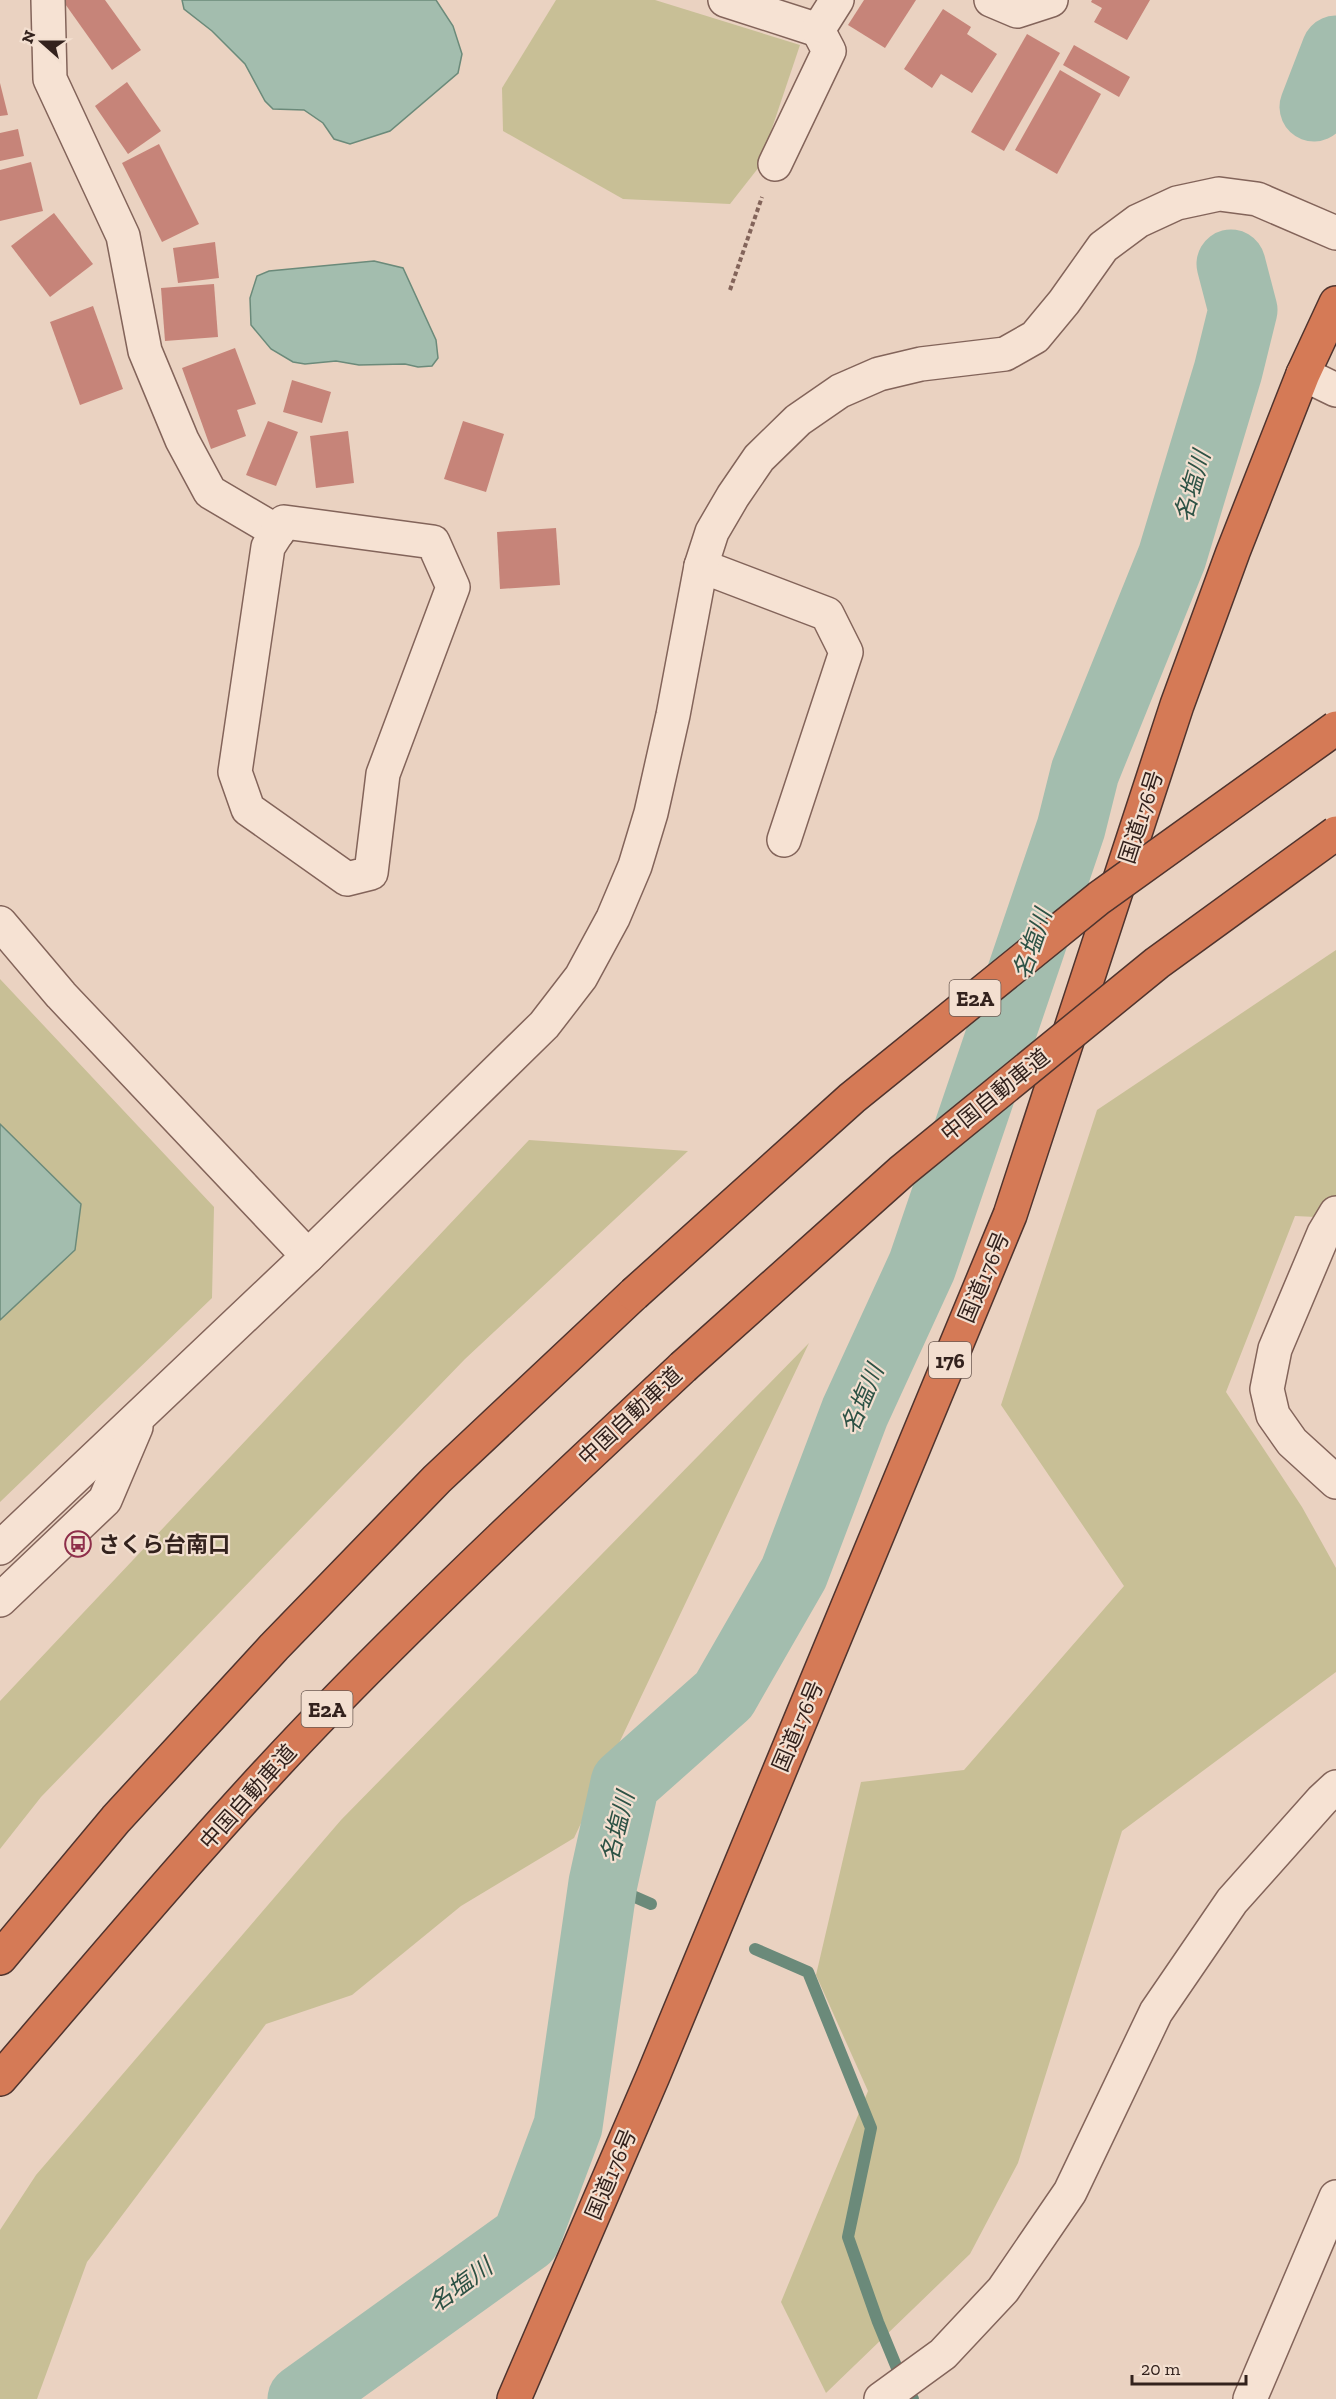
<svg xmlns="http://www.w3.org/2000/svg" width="1336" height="2399" font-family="'Zilla Slab','Noto Sans JP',serif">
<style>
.green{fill:#c8bf96}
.water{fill:#a3bdae;stroke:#6b8a7a;stroke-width:1.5}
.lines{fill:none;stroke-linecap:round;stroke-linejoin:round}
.stream{stroke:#6b8a7a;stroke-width:12}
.river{stroke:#a3bdae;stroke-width:69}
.building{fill:#c68479}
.minor-casing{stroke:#83645a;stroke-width:36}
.highway-casing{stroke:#50342e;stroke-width:36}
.path{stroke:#83645a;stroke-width:4;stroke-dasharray:4.5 3;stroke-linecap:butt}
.minor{stroke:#f6e2d3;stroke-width:33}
.highway{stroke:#d57a56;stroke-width:33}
.highway-bridge-casing{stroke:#50342e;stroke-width:36;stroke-linecap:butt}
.highway-bridge{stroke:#d57a56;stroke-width:33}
.labels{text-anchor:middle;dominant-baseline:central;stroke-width:4.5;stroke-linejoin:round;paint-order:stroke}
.shield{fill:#f3dfd0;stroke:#6d5b53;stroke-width:1.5}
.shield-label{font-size:21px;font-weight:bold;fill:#33221d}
.street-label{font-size:22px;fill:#33221d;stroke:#f3dfd0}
.poi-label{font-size:22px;font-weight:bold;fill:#33221d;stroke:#f3dfd0;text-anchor:start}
.water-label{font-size:24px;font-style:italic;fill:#2d5245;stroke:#f3dfd0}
</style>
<rect width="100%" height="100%" fill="#ead2c1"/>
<g class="green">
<polygon points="556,0 655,0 800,45 759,167 730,204 623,199 503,131 502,88"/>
<polygon points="1336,950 1336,1218 1295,1216 1226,1392 1302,1507 1336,1568 1336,1672 1122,1831 1018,2163 970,2254 826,2393 781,2302 868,2091 816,1975 861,1782 964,1770 1124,1586 1001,1405 1097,1110"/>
<polygon points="0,979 214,1207 212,1298 0,1502 0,1320 75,1250 81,1204 0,1124"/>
<polygon points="529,1140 688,1151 465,1359 41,1797 0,1849 0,1701"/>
<polygon points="809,1343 574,1838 461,1906 352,1995 266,2024 87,2262 37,2399 0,2399 0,2230 36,2175 341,1820"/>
</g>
<g class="water">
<polygon points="182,0 436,0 453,26 462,54 458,73 390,131 350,144 334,139 323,123 304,110 273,109 265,101 245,64 212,31 184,9"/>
<polygon points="374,261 403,268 436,340 438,358 432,366 418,367 405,364 359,365 336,361 305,364 293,362 271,349 251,325 250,298 257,276 269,271"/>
<polygon points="0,1124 81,1204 75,1250 0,1320"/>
</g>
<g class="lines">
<g class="stream">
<polyline points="603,1883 651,1904"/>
<polyline points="755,1949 808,1972 871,2128 848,2237 878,2322 906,2390 913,2399"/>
</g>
<g class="river">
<polyline points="1314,107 1336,50"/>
<polyline points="302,2399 526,2238 568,2126 603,1883 625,1783 724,1695 794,1573 855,1412 922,1266 1071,828 1085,772 1172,557 1228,371 1243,310 1231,264"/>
</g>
</g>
<g class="building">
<polygon points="65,0 105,0 141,50 112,70 63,1"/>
<polygon points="864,0 916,0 885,48 848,25"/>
<polygon points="1092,0 1150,0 1127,40 1094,22 1102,8 1091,2"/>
<polygon points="943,9 971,27 967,34 997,54 972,93 941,74 932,88 904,69"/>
<polygon points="1027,34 1060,53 1004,151 971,132"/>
<polygon points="1074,45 1130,77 1119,97 1063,65"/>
<polygon points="1060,70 1101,94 1057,174 1015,150"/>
<polygon points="127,82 161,131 128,154 95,106"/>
<polygon points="0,83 8,115 0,116"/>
<polygon points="18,129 24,156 0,161 0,133"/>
<polygon points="159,144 199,224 162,242 122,163"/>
<polygon points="31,162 43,211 0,221 0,170"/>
<polygon points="54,213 93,264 50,297 11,246"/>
<polygon points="215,242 219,278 178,283 173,248"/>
<polygon points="214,284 218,337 165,341 161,288"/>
<polygon points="93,306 123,389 80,405 50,322"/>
<polygon points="235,348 256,404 237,410 246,436 211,449 182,368"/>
<polygon points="292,380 331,392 322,423 283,412"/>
<polygon points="268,421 298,432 276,486 246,475"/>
<polygon points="463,421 504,434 486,492 444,479"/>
<polygon points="348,431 354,483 316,488 310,436"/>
<polygon points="556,528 560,585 500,589 497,532"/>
</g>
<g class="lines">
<g class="minor-casing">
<g id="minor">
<polyline points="48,0 50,79 123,236 145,351 182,440 210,492 278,532"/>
<polyline points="725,0 818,30 837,0"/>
<polyline points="991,0 1017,11 1051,0"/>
<polyline points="775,164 829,51 818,30"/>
<polyline points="1303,374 1336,390"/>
<polygon points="284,522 433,542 453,587 383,774 371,873 347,879 248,809 235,772 268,547"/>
<polyline points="701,566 827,614 846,652 784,840"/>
<polyline points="0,923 61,995 308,1256"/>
<polyline points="1336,1213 1324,1233 1275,1349 1267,1389 1273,1415 1292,1442 1336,1482"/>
<polyline points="0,1548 308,1256 544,1025 581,977 613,918 635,866 651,813 673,715 701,566 712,532 733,496 759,458 798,420 840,391 879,374 921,364 1005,354 1035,337 1064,302 1103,247 1138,221 1177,203 1219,194 1257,199 1336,233"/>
<polyline points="0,1600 105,1500 136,1427"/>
<polyline points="881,2399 943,2354 1003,2290 1070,2192 1156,2012 1232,1901 1322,1800 1336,1787"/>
<polyline points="1250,2399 1336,2197"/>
</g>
</g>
<g class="highway-casing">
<g id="highway">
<polyline points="0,1958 116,1819 274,1647 437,1479 634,1294"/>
<path d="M0,2079C108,1954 214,1826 329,1708C444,1590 563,1479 683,1367"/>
<polyline points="514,2399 653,2076 1010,1215 1177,705 1233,552 1303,374 1336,303"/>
</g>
</g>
<polyline class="path" points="730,290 762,197"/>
<use href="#minor" class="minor"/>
<use href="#highway" class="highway"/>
<g class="highway-bridge-casing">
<g id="highway-bridge">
<polyline points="634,1294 852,1098 1099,898 1336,728"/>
<polyline points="683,1367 902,1171 1157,963 1336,833"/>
</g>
</g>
<use href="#highway-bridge" class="highway-bridge"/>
</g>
<defs>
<g id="bus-ring" transform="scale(1.35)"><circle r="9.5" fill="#f3dfd0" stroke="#8e2e4a" stroke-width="1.5"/><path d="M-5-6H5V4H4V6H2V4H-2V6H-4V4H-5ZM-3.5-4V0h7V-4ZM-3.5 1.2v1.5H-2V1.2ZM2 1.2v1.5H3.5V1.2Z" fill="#8e2e4a"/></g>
</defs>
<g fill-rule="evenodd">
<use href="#bus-ring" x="78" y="1544"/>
</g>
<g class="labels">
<g class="shield">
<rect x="949.5" y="980" width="51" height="36" rx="4.5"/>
<rect x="929" y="1342" width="42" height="36" rx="4.5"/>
<rect x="301.5" y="1691" width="51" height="36" rx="4.5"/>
</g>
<g class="shield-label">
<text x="975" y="998">E2A</text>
<text x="950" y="1360">176</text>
<text x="327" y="1709">E2A</text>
</g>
<g class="street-label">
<text transform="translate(1141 817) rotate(-72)">国道176号</text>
<text transform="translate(995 1095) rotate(-39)">中国自動車道</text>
<text transform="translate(984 1277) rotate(-67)">国道176号</text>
<text transform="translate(630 1416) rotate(-43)">中国自動車道</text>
<text transform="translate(798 1726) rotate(-67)">国道176号</text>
<text transform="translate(248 1797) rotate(-48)">中国自動車道</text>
<text transform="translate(611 2174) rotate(-67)">国道176号</text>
</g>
<g class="poi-label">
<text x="98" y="1544">さくら台南口</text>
</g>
<g class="water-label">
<text transform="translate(1192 486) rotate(-74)">名塩川</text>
<text transform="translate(1032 944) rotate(-71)">名塩川</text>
<text transform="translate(862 1399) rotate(-67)">名塩川</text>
<text transform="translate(617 1827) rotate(-76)">名塩川</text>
<text transform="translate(460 2285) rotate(-36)">名塩川</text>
</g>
</g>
<g transform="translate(42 42) rotate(291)" stroke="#f3dfd0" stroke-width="4.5" paint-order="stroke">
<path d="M0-4.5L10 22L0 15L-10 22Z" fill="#33221d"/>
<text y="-9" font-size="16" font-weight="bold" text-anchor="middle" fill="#33221d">N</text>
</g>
<path d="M1132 2375v9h114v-9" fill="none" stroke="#33221d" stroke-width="3"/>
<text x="1141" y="2375" font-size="18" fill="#33221d" stroke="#f3dfd0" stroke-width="4.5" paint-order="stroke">20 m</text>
</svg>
